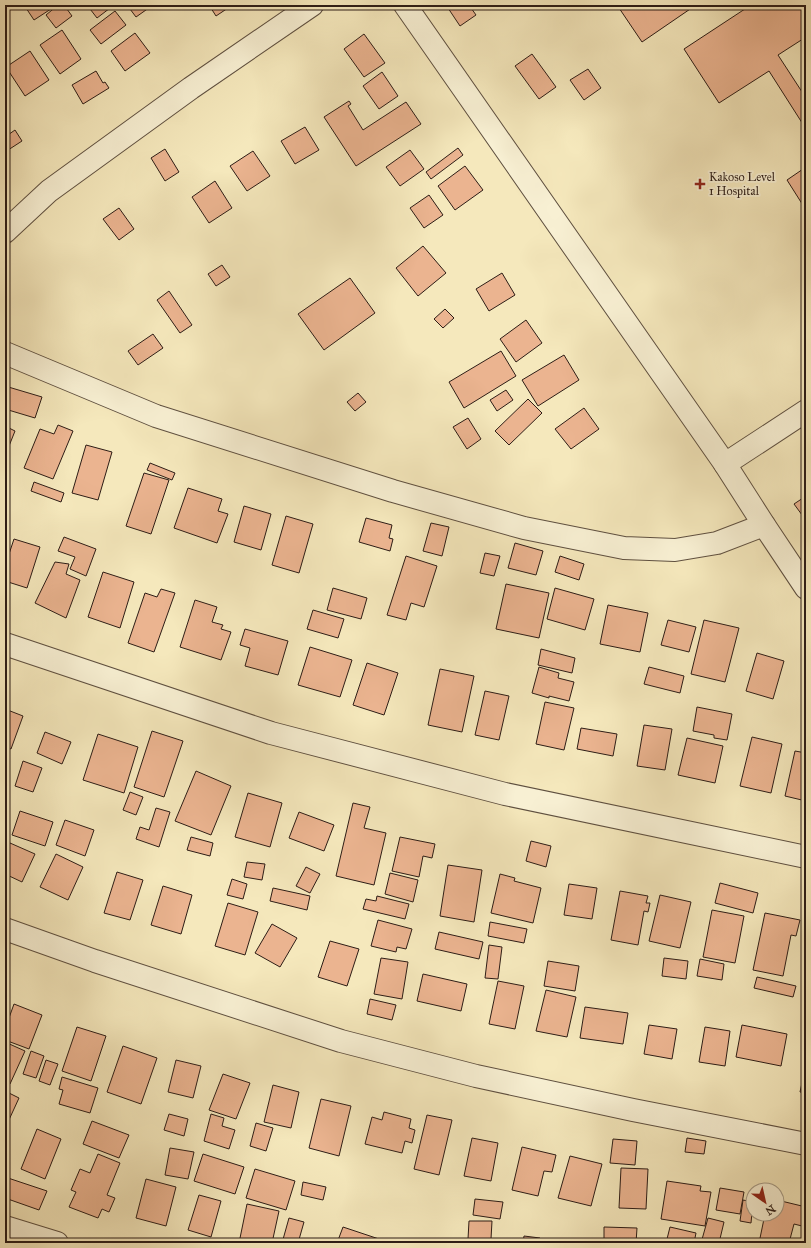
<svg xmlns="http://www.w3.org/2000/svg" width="811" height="1248" font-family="'IM FELL Great Primer',serif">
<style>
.building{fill:#ebb490;stroke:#2d1d16}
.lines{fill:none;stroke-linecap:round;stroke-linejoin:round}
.street-casing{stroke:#5f5040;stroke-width:24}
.street{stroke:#f8f0d3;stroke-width:22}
.poi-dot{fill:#8f2418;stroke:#f8f0d3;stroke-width:1.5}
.labels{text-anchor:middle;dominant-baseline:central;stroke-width:3.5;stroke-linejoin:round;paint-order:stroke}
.poi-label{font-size:12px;fill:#2d1d16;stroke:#f8f0d3;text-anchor:start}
</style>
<rect width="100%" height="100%" fill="#f5e8bc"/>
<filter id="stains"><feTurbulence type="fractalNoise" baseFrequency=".005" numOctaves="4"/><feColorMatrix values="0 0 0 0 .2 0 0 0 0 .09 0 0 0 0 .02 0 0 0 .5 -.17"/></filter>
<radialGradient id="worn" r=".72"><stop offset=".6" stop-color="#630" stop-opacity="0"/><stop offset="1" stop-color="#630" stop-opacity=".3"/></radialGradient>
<g class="building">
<polygon points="31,5 52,5 54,7 34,20 26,8"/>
<polygon points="58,5 64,5 72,16 56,28 46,15"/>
<polygon points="87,5 114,5 97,18"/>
<polygon points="127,5 153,5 136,17"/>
<polygon points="209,5 230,5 231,6 216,16"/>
<polygon points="446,5 469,5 476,15 460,26"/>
<polygon points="617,5 696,5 642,42"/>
<polygon points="751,5 806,5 806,37 778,55 806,98 806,129 769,71 719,103 684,49"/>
<polygon points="115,11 126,25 101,44 90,30"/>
<polygon points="62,30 81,59 60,74 40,45"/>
<polygon points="135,33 150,53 125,71 111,51"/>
<polygon points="364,34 385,63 364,77 344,49"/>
<polygon points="30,51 49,80 25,96 6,67"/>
<polygon points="532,54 556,87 539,99 515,66"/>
<polygon points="588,69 601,88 584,100 570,80"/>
<polygon points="96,71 103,83 105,82 109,88 83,104 72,85"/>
<polygon points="382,72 398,96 379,109 363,86"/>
<polygon points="349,101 351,104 348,106 363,130 406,102 421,124 356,166 324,117"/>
<polygon points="305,127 319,150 295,164 281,141"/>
<polygon points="15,130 22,141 5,152 5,137"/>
<polygon points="458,148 463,155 431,179 426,172"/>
<polygon points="165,149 179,172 165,181 151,158"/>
<polygon points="410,150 424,169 400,186 386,167"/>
<polygon points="253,151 270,176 247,191 230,166"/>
<polygon points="465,166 483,190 455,210 438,186"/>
<polygon points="806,167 806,210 787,180"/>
<polygon points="215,181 232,208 209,223 192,197"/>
<polygon points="429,195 443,215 424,228 410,208"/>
<polygon points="119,208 134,229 119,240 103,219"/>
<polygon points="423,246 446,273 418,296 396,268"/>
<polygon points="222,265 230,277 216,286 208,274"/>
<polygon points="502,273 515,295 489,311 476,289"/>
<polygon points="350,278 375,313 324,350 298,314"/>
<polygon points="169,291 192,325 180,333 157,300"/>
<polygon points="445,309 454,318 443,328 434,319"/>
<polygon points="526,320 542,343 516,362 500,339"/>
<polygon points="153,334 163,348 138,365 128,351"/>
<polygon points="501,351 516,376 464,408 449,382"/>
<polygon points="564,355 579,380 538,406 522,380"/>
<polygon points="5,386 42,397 35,418 5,409"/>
<polygon points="506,390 513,400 497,411 490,400"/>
<polygon points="358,393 366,402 355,411 347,402"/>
<polygon points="528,399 542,413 509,445 495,431"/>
<polygon points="584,408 599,429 571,449 555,429"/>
<polygon points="468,418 481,439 467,449 453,427"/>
<polygon points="58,425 73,431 53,479 24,468 40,429 54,434"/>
<polygon points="5,426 15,431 5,456"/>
<polygon points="86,445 112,452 98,500 72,493"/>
<polygon points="150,463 175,473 172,480 147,470"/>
<polygon points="144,473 169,480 151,534 126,526"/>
<polygon points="34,482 64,493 61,502 31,491"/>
<polygon points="188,488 222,499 218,511 228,514 217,543 174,528"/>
<polygon points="806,496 806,518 805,519 794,504"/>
<polygon points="244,506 271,514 261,550 234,542"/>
<polygon points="286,516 313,524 299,573 272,565"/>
<polygon points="366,518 392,525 389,538 393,539 390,551 359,542"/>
<polygon points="431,523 449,527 442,556 423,551"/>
<polygon points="64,537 96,549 86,576 70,569 75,557 58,551"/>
<polygon points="14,539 40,547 27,588 5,581 5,566"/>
<polygon points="515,543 543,551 536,575 508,568"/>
<polygon points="485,553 500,556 494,576 480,573"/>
<polygon points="406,556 437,566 424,607 411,603 406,620 387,615"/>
<polygon points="560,556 584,564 579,580 555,572"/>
<polygon points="55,562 69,564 66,574 80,580 66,618 35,603"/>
<polygon points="103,572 134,582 120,628 88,617"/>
<polygon points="506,584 549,593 539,638 496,629"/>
<polygon points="333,588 367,598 361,619 327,610"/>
<polygon points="555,588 594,599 585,630 547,619"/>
<polygon points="161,589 175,593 154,652 128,643 145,593 157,597"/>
<polygon points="195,600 217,607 212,622 223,625 221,629 231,632 221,660 180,647"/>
<polygon points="608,605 648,613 640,652 600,644"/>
<polygon points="313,610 344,619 338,638 307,629"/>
<polygon points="668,620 696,627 689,652 661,645"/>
<polygon points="704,620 739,628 725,682 691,674"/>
<polygon points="245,629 288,641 278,675 245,666 250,648 240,645"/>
<polygon points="310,647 352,660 340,697 298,685"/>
<polygon points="541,649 575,658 572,673 538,665"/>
<polygon points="757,653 784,661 773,699 746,691"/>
<polygon points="367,663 398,673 384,715 353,705"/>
<polygon points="539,667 559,673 558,678 574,682 569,701 549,696 549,698 532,693"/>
<polygon points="649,667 684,676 680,693 644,684"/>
<polygon points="440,669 474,676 462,732 428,725"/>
<polygon points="485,691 509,696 499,740 475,735"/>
<polygon points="545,702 574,708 564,750 536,744"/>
<polygon points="697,707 732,714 727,740 714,738 714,735 693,731"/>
<polygon points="5,709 23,716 11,749 5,747"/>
<polygon points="644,725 672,729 665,770 637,766"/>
<polygon points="581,728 617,734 613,756 577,749"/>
<polygon points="152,731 183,741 164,797 134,787"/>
<polygon points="45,732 71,742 62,764 37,753"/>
<polygon points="98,734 138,747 124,793 83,780"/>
<polygon points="752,737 782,744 771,793 740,786"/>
<polygon points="687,738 723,746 715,783 678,775"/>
<polygon points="795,751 806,753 806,801 785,796"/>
<polygon points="23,761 42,768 33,792 15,786"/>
<polygon points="196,771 231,786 211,835 175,821"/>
<polygon points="130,792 143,797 136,815 123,810"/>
<polygon points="248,793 282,803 270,847 235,837"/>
<polygon points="353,803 370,807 364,828 386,833 374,885 336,876"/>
<polygon points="156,808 170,812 159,847 136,839 140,827 149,830"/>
<polygon points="20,811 53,822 45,846 12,835"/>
<polygon points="299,812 334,825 324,851 289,838"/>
<polygon points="65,820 94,830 85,856 56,845"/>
<polygon points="191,837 213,843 210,856 187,850"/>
<polygon points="400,837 435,844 432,858 423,856 419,877 392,871"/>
<polygon points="531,841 551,846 546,867 526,861"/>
<polygon points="10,843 35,854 22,882 5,874 5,854"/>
<polygon points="56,854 83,867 68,900 40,887"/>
<polygon points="247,862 265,864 262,880 244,877"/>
<polygon points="448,865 482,870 474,922 440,916"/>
<polygon points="306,867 320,874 310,893 296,886"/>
<polygon points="117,872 143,880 130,920 104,913"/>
<polygon points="390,873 418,880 413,902 385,894"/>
<polygon points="500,874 515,878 514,881 541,888 533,923 491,913"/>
<polygon points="232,879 247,884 243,899 227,895"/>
<polygon points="720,883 758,893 753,913 715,903"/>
<polygon points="569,884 597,888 592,919 564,915"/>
<polygon points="163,886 192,895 181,934 151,925"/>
<polygon points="273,888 310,896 307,910 270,901"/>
<polygon points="620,891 648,896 646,903 650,903 648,912 644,911 638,945 611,940"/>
<polygon points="660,895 691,902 680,948 649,941"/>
<polygon points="377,896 409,904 405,919 363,909 366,899 376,901"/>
<polygon points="228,903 258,912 245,955 215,946"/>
<polygon points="712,910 744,916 735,963 703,957"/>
<polygon points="765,913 800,920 796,936 791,935 783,976 753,970"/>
<polygon points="378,920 412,929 406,949 397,947 396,952 371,946"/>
<polygon points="490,922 527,929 524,943 488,936"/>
<polygon points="272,924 297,938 280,967 255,953"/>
<polygon points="439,932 483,942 479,959 435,949"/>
<polygon points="330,941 359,949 347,986 318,977"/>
<polygon points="489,945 502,947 498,979 485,978"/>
<polygon points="381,958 408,962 402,999 374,994"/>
<polygon points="664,958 688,961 686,979 662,976"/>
<polygon points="700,959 724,964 722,980 697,976"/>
<polygon points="548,961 579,966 575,991 544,986"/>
<polygon points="423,974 467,984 461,1011 417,1001"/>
<polygon points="757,977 796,986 793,997 754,988"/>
<polygon points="498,981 524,986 515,1029 489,1024"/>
<polygon points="546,990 576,997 567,1037 536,1031"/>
<polygon points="370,999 396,1005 392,1020 367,1014"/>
<polygon points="14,1004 42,1015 29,1049 5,1040 5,1029"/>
<polygon points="585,1007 628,1013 623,1044 580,1038"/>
<polygon points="649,1025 677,1029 672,1059 644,1054"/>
<polygon points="742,1025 787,1034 781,1066 736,1057"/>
<polygon points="77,1027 106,1036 91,1081 62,1071"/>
<polygon points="705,1027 730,1031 725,1066 699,1062"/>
<polygon points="5,1042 25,1051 10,1084 5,1082"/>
<polygon points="123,1046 157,1058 141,1104 107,1092"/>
<polygon points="31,1051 44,1056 36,1078 23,1074"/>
<polygon points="46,1060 58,1064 50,1085 39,1081"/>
<polygon points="176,1060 201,1066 193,1098 168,1092"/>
<polygon points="806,1065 806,1093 800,1092"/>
<polygon points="223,1074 250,1083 236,1119 209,1110"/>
<polygon points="62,1077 98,1088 90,1113 59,1104 63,1090 59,1089"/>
<polygon points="273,1085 299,1092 291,1128 264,1122"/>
<polygon points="5,1091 19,1098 8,1122 5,1121"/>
<polygon points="321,1099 351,1106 339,1156 309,1148"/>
<polygon points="384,1112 411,1119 409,1128 415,1130 412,1143 405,1141 402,1153 365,1144 372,1117 382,1120"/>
<polygon points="169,1114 188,1119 184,1136 164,1130"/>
<polygon points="211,1114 224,1118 222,1126 235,1130 229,1149 204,1141"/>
<polygon points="427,1115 452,1120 439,1175 414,1169"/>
<polygon points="92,1121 129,1135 119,1158 83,1144"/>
<polygon points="256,1123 273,1128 266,1151 250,1146"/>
<polygon points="37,1129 61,1139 45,1179 21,1169"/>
<polygon points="472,1138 498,1143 491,1181 464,1176"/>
<polygon points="687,1138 706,1141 704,1154 685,1152"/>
<polygon points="613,1139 637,1141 635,1165 610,1163"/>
<polygon points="522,1147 556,1155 552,1172 544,1171 538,1196 512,1190"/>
<polygon points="170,1148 194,1152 188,1179 165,1175"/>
<polygon points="98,1154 120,1163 107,1195 115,1198 109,1212 102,1209 98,1218 69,1207 76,1192 71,1190 80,1169 90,1173"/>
<polygon points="203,1154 244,1167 235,1194 194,1181"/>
<polygon points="570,1156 602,1164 591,1206 558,1198"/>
<polygon points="621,1168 648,1169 646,1209 619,1208"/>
<polygon points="255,1169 295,1181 286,1210 246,1198"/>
<polygon points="8,1178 47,1191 39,1210 5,1198 5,1187"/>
<polygon points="146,1179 176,1187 166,1226 136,1218"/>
<polygon points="667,1181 701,1186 700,1191 711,1192 705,1226 661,1219"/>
<polygon points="303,1182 326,1187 323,1200 301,1195"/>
<polygon points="720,1188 744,1192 740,1214 716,1210"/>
<polygon points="199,1195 221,1201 211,1237 188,1230"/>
<polygon points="475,1199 503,1202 500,1219 473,1215"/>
<polygon points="743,1200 753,1202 751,1223 740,1221"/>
<polygon points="777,1200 806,1207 802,1226 794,1224 789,1243 759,1243 765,1214 777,1214"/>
<polygon points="247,1204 279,1211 272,1243 239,1243"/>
<polygon points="289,1218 304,1222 298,1243 282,1243"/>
<polygon points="708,1218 724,1222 719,1243 701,1243"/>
<polygon points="469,1221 492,1221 491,1239 468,1239"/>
<polygon points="343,1227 379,1239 378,1243 337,1243"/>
<polygon points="604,1227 637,1228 636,1243 604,1243"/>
<polygon points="670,1227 696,1233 694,1243 666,1243"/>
<polygon points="524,1236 540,1238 539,1243 523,1243"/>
</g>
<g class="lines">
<g class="street-casing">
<g id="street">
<polyline points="405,5 725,464 764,525 806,588"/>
<polyline points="5,232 49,191 191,88 312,5"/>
<polyline points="5,353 156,416 393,491 524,528 624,548 675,550 717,543 764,525"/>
<polyline points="725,464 806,411"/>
<polyline points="5,644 271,733 505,794 806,857"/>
<polyline points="5,929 95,961 341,1041 476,1076 633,1110 806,1144"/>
<polyline points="5,1227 57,1243"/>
</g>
</g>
<use href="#street" class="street"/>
</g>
<path class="poi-dot" d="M698 178h4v4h4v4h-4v4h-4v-4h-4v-4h4z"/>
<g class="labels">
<g class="poi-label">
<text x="709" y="177">Kakoso Level<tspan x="709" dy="14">1 Hospital</tspan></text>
</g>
</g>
<rect width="811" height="1248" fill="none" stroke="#f5e8bc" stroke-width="20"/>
<rect x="6" y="6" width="799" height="1236" fill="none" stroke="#2d1d16" stroke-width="2"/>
<rect x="10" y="10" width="791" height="1228" fill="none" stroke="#2d1d16"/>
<g transform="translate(765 1202) rotate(146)"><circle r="19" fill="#f8f0d3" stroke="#a79c87"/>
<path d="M0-3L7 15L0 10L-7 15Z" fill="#8f2418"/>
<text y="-6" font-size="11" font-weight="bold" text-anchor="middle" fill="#2d1d16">N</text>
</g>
<rect width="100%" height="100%" filter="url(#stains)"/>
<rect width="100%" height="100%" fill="url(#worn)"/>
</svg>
